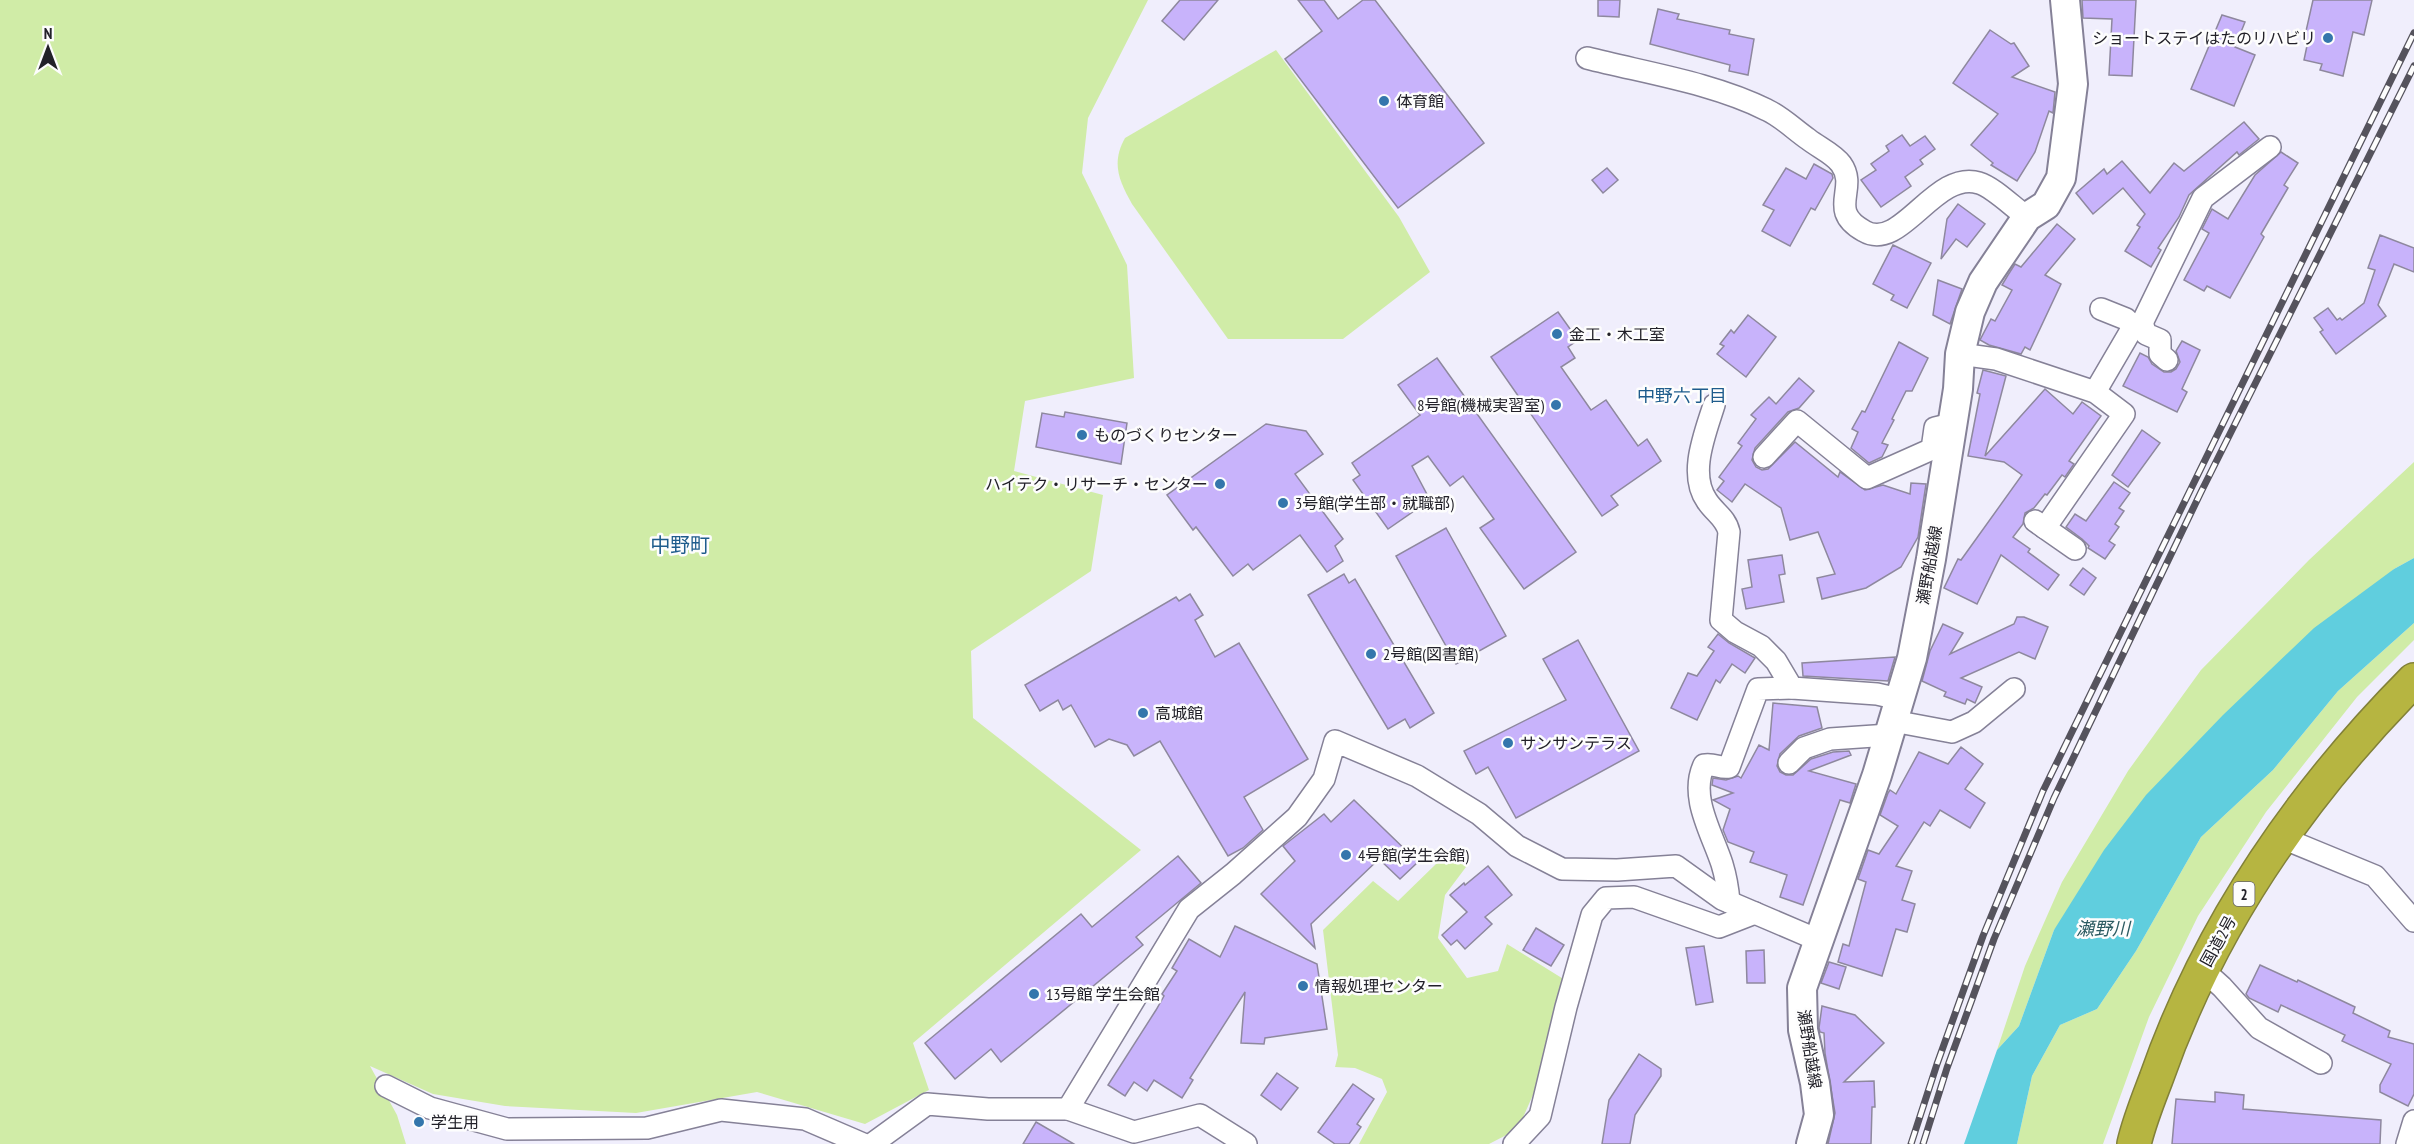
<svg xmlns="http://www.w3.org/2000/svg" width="2414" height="1144" font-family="'PT Sans Narrow','Noto Sans JP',sans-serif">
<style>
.green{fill:#d0eca7}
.water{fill:#60cede}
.building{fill:#c8b3fb;stroke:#8e889e;stroke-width:1.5}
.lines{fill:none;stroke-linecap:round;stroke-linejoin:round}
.street-casing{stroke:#858197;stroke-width:24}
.secondary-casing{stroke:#858197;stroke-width:32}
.highway-casing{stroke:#828139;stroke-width:36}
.street{stroke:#fff;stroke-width:21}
.secondary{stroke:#fff;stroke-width:28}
.highway{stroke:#b6b541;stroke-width:33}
.rail-casing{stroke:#55535d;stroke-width:7}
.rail{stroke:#fdfdfd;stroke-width:4.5;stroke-dasharray:14;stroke-linecap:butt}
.poi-dot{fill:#3476ac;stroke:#fdfdfd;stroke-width:2}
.labels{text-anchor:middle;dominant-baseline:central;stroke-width:5;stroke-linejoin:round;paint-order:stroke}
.shield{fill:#fdfdfd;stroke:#646369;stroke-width:1.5}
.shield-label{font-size:15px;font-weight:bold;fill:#222129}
.poi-label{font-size:16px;fill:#222129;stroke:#fdfdfd;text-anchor:start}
.street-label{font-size:16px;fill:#222129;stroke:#fdfdfd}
.neighbourhood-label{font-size:18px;fill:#1e5c8c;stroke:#fdfdfd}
.water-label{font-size:18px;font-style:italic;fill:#2c5b62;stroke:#fdfdfd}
.quarter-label{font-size:20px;fill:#1e5c8c;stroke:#fdfdfd}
</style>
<rect width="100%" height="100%" fill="#f0eefc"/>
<g class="green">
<polygon points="0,0 1148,0 1088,118 1082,173 1127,265 1134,378 1025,401 1014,471 1103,495 1091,571 971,651 973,718 1141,850 913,1043 929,1090 865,1124 757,1092 636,1113 505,1106 433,1094 370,1066 397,1115 406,1144 0,1144"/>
<path d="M1276,50L1399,217L1430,272L1343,339H1228L1132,204C1119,181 1111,163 1125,138Z"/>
<polygon points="2414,462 2414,558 2394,569 2054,930 2019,1026 1997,1050 2025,966 2062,882 2128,771 2201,670 2309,560"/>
<polygon points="2414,623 2414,640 2357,697 2266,812 2198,916 2149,1017 2103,1144 2017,1144 2032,1076 2060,1025 2097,1009 2136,951 2201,837 2273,770 2338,691"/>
<polygon points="1463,850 1466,867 1445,895 1438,938 1467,978 1498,971 1507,944 1565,980 1536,1088 1518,1129 1489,1144 1359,1144 1387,1092 1382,1079 1355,1068 1335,1067 1338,1055 1323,930 1373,881 1398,901 1436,864"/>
</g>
<polygon class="water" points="2414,558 2414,623 2338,691 2273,770 2201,837 2136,951 2097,1009 2060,1025 2032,1076 2017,1144 1964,1144 1997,1050 2019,1026 2054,930 2104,850 2146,795 2223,715 2314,628 2394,569"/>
<g class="building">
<polygon points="1180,0 1218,0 1184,40 1162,21"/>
<polygon points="1298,0 1324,0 1338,19 1363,0 1375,0 1484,143 1398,208 1285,59 1322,31"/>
<polygon points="1598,0 1620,0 1619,17 1598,16"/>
<polygon points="2082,0 2136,0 2132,76 2109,75 2112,19 2083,18"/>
<polygon points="2313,0 2372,0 2364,35 2353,32 2343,76 2320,70 2322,64 2304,60 2308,41 2304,40"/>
<polygon points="1658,9 1679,14 1677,19 1730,30 1729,34 1754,39 1748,75 1729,71 1730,65 1650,44"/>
<polygon points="2222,15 2245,22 2235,47 2255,55 2234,106 2191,89"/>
<polygon points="1990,30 2011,44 2014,43 2029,66 2012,77 2055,92 2053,113 2049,111 2035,152 2017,181 1991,165 1993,163 1971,145 1998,114 1953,83"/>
<polygon points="2244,122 2259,139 2239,155 2237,152 2189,195 2179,217 2158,248 2161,250 2151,267 2125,251 2140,227 2137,225 2145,214 2123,188 2093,214 2076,193 2104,169 2107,174 2122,161 2150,193 2174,163 2184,171"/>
<polygon points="1902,135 1910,146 1925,136 1935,149 1920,160 1923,164 1905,177 1911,186 1881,207 1861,180 1876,170 1871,164 1889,151 1886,146"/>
<polygon points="2281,152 2298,163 2284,185 2288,188 2261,234 2264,237 2230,298 2207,286 2204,291 2184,280 2209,233 2202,229 2212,209 2228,219 2255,175"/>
<polygon points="1814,164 1832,174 1833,178 1815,210 1811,208 1790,246 1762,231 1774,210 1763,205 1786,168 1806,179"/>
<polygon points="1607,168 1618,180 1603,193 1592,180"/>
<polygon points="1958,204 1985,224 1967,247 1956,239 1941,259 1947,219"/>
<polygon points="2057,224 2075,239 2045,275 2061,284 2030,350 2025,347 2021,354 1989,345 1980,340 1991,319 1995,321 2012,290 2002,285 2008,275 2015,264 2021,267"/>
<polygon points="2380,235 2414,248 2414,272 2394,264 2378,305 2386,316 2336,354 2320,332 2323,330 2314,318 2328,308 2337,320 2340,318 2342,320 2364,303 2375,270 2368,268"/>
<polygon points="1893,245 1931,263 1907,308 1891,300 1894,295 1873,284"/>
<polygon points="1938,280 1962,289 1950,324 1933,315"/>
<polygon points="1558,312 1578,340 1568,347 1575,358 1561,367 1591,410 1606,400 1638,446 1647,439 1661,461 1611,496 1618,505 1602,516 1491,357"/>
<polygon points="1748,315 1776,337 1746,377 1717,354 1724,346 1720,344 1731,330 1734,333"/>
<polygon points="2182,341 2200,350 2182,389 2187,392 2177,412 2123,386 2140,353 2148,357 2152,364 2164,372 2171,372 2176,369 2180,362 2176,351"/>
<polygon points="1899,342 1928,358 1912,391 1906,391 1892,419 1894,420 1882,443 1888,445 1882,457 1869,463 1851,448 1858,432 1852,429 1862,411 1865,412"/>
<polygon points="1437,358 1576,552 1524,589 1480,528 1494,519 1463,476 1450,486 1428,456 1412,466 1430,500 1388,529 1353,480 1360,475 1352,463 1420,415 1398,385"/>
<polygon points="1983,370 2006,376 1985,456 2045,389 2073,414 2082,402 2101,416 2069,461 2074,464 2065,477 2062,475 2047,495 2045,494 2034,508 2025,513 2023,524 2013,537 2030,549 2028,552 2059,575 2048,590 2001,555 1977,604 1944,588 1958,559 1961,560 2022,475 2004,462 1968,456 1980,394 1977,393"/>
<polygon points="1799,378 1814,391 1799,408 1788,412 1755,448 1752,460 1756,467 1762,470 1768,469 1795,442 1838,477 1840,472 1865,490 1883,485 1910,494 1911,483 1926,484 1918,537 1901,567 1866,588 1822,599 1817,578 1835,574 1818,532 1790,540 1781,508 1745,484 1732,502 1717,490 1724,481 1719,477 1742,446 1738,443 1756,419 1751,415 1769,397 1776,404"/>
<polygon points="1065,412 1127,423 1121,464 1036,447 1042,413 1064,417"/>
<polygon points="1266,424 1306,431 1323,454 1295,474 1343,539 1335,546 1343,561 1327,572 1300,535 1253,570 1248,564 1233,576 1196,527 1193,530 1167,495"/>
<polygon points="2142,430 2160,443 2128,487 2112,475"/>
<polygon points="2114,482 2130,493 2119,508 2124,511 2115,524 2119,527 2109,541 2115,545 2105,559 2088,548 2089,546 2082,539 2066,527 2075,514 2086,521"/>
<polygon points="1446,528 1506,636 1456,664 1396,556"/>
<polygon points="1782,555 1785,574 1779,575 1784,602 1746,609 1742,589 1752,587 1748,560"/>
<polygon points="2083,568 2096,578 2084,595 2070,585"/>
<polygon points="1344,574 1349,583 1355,579 1434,713 1410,728 1405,719 1388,729 1308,595"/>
<polygon points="1190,594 1203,615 1195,620 1215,657 1239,643 1308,759 1244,797 1263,830 1243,848 1228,856 1160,741 1134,756 1127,745 1109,739 1095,747 1071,705 1063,710 1058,700 1040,711 1025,685 1176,597 1179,601"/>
<polygon points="2017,617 2024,617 2048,627 2035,659 2019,652 1961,678 1982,687 1975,703 1967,699 1965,704 1944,696 1946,692 1922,681 1930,651 1943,624 1963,633 1950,654 2014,624"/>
<polygon points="1718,634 1729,643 1755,658 1745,673 1732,664 1720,683 1716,680 1697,720 1671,708 1688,673 1697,676 1714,651 1708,647"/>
<polygon points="1578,640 1639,751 1516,818 1488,767 1476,774 1464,751 1566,700 1543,659"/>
<polygon points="1895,657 1888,681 1803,676 1802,663"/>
<polygon points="1773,703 1817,707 1822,728 1799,736 1780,754 1777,766 1780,772 1786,775 1793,775 1811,759 1833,752 1849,751 1851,755 1809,771 1856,784 1850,803 1840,800 1803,905 1780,897 1787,875 1750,862 1754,852 1728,842 1723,830 1730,809 1713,800 1733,793 1712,785 1713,778 1726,780 1738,776 1741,778 1759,745 1769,750"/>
<polygon points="1961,747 1983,764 1965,789 1985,803 1970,828 1940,810 1930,826 1924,822 1896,866 1912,871 1902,900 1915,904 1907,932 1896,929 1882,976 1838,962 1843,944 1849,946 1866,882 1858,879 1868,850 1879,854 1898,826 1880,815 1888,793 1890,790 1896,794 1919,752 1948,764"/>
<polygon points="1354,800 1418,862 1400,879 1379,859 1311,924 1315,948 1261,894 1295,861 1283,846 1324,814 1331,822"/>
<polygon points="1178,856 1201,883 1136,937 1143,945 1001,1062 991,1049 955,1079 925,1043 1081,914 1092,927"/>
<polygon points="1488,866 1512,895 1485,917 1492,924 1465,949 1457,940 1451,945 1442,935 1467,912 1450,895 1464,883 1465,885"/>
<polygon points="1235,926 1317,964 1327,1029 1265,1038 1264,1044 1241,1043 1245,992 1190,1078 1193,1080 1182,1098 1154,1080 1147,1091 1134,1082 1125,1096 1108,1085 1156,1010 1164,996 1162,994 1177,971 1172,968 1189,939 1220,957"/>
<polygon points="1536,928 1564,945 1551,966 1523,950"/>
<polygon points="1704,946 1713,1002 1696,1005 1686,948"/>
<polygon points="1764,950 1765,983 1747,983 1746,951"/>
<polygon points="1829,962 1846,967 1839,989 1821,983"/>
<polygon points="2260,965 2297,982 2298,980 2355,1007 2353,1013 2390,1031 2388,1037 2414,1044 2414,1094 2408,1106 2380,1092 2380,1085 2391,1064 2342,1041 2345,1035 2281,1005 2278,1012 2249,998 2246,994"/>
<polygon points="1822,1006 1855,1015 1884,1043 1844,1082 1874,1081 1875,1107 1872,1107 1871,1144 1828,1144 1835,1113 1825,1053 1824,1033 1820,1032 1819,1028"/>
<polygon points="1639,1054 1661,1069 1661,1076 1635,1115 1630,1144 1602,1144 1609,1100"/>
<polygon points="1277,1073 1298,1088 1281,1110 1261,1095"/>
<polygon points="1353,1084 1374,1099 1357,1124 1361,1127 1349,1144 1335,1144 1318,1132"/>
<polygon points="2215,1092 2244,1095 2243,1109 2381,1120 2380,1144 2172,1144 2176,1099 2215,1102"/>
<polygon points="1036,1122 1074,1144 1023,1144"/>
</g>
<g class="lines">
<g class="street-casing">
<g id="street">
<path d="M1587,58C1646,73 1713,83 1767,110C1782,117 1795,130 1808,139C1818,147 1834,154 1841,164C1859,189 1826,210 1864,231C1901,253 1935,169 1979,183C1993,187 2014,208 2027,217"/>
<polyline points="2101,309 2126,319 2133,327"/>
<polyline points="2142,323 2146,334 2160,340 2160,354 2167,360"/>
<polyline points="1960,354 1996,359 2095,392 2124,414 2045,528"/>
<polyline points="2095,392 2133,327 2142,323 2203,198 2270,147"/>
<path d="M1714,405C1705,434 1688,474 1707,501C1715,513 1726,518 1729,532L1721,620L1735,632L1761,646L1776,661L1792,688L1877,694L1899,699"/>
<polyline points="1764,457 1797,421 1867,478 1932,449 1935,428 1952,424"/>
<polyline points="2035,521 2075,549"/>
<polyline points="1893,721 1952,732 1974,722 2014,689"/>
<polyline points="1789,763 1804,748 1830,739 1889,735"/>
<polyline points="2280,837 2375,876 2414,921"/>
<path d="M1729,902C1728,889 1726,877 1722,864C1712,833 1689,797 1704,765C1714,763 1721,769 1729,767L1758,689L1792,688"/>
<polyline points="2202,969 2222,987 2259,1028 2321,1063"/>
<polyline points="386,1086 430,1108 507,1129 647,1128 721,1110 805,1119 863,1144"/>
<polyline points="1068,1109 1189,909 1233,874 1297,817 1324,779 1335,741 1417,776 1479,814 1517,846 1562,869 1617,870 1676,866 1722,899 1818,940"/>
<polyline points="872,1144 927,1104 988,1109 1068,1109 1134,1132 1200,1115 1246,1144"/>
<polyline points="1514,1144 1540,1116 1566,1007 1592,915 1606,898 1634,897 1719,927 1755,913"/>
<polyline points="2407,1144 2414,1121"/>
</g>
</g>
<g class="secondary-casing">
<polyline id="secondary" points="1811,1144 1819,1115 1815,1083 1803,1030 1802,988 1877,775 1912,658 1931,559 1958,389 1960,354 1970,312 1983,282 2027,217 2046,205 2061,178 2073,84 2065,0"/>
</g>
<g class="highway-casing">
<path id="highway" d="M2134,1144C2139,1122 2148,1100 2156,1079C2209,927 2301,794 2414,680"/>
</g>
<use href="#street" class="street"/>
<use href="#secondary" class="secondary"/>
<use href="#highway" class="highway"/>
<g class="rail-casing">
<g id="rail">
<polyline points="1911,1144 1937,1064 1983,936 2043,791 2414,33"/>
<polyline points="1923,1144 1947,1068 1994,939 2054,798 2201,492 2414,66"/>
</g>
</g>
<use href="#rail" class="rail"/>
</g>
<g class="poi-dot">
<circle cx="2328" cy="38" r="6"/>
<circle cx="1384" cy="101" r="6"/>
<circle cx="1557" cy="334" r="6"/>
<circle cx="1556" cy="405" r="6"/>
<circle cx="1082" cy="435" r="6"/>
<circle cx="1220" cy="484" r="6"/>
<circle cx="1283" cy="503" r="6"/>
<circle cx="1371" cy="654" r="6"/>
<circle cx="1143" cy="713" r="6"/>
<circle cx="1508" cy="743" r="6"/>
<circle cx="1346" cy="855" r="6"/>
<circle cx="1303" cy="986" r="6"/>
<circle cx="1034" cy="994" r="6"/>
<circle cx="419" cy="1122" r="6"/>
</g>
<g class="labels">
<rect class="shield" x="2233.5" y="882" width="21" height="24" rx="4.5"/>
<g class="shield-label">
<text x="2244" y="894">2</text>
</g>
<g class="poi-label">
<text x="2316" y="38" text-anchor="end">ショートステイはたのリハビリ</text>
<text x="1396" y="101">体育館</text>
<text x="1569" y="334">金工・木工室</text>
<text x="1544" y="405" text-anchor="end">8号館(機械実習室)</text>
<text x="1094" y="435">ものづくりセンター</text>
<text x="1208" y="484" text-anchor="end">ハイテク・リサーチ・センター</text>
<text x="1295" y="503">3号館(学生部・就職部)</text>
<text x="1383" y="654">2号館(図書館)</text>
<text x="1155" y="713">高城館</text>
<text x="1520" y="743">サンサンテラス</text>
<text x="1358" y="855">4号館(学生会館)</text>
<text x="1315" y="986">情報処理センター</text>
<text x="1046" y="994">13号館 学生会館</text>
<text x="431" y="1122">学生用</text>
</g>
<g class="street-label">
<text transform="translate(1929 565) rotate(-80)">瀬野船越線</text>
<text transform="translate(2218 941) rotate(-61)">国道2号</text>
<text transform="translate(1810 1049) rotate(81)">瀬野船越線</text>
</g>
<g class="neighbourhood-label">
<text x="1682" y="395">中野六丁目</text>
</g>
<g class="water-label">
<text x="2103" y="928">瀬野川</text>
</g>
<g class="quarter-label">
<text x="680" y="545">中野町</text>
</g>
</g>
<g transform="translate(48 48)" stroke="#fdfdfd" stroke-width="4.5" paint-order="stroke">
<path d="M0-4.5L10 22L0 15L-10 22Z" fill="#222129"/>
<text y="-9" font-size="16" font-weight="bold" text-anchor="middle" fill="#222129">N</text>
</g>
</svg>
